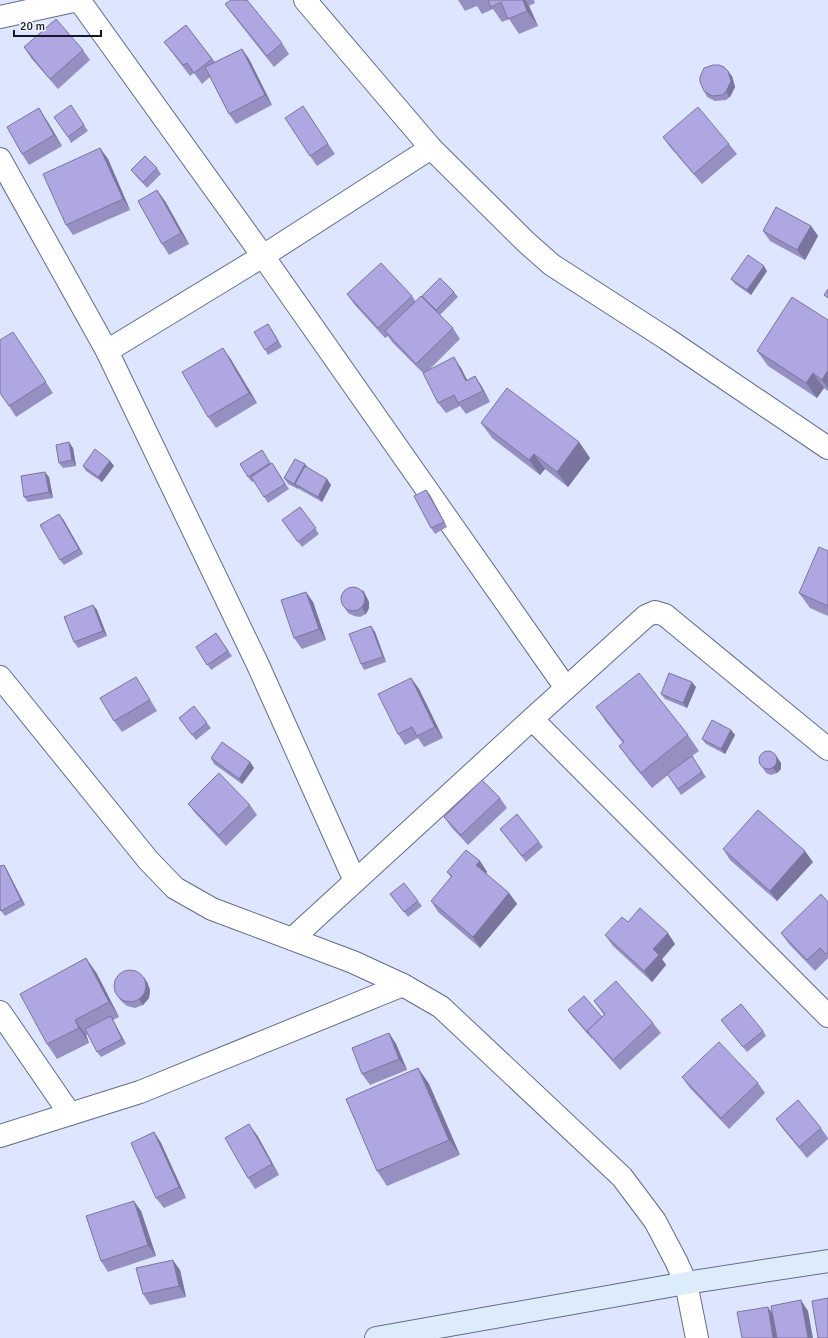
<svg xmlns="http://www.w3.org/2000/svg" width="828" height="1338" font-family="Signika,sans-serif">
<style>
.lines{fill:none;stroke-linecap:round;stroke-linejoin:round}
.street-casing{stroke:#636c87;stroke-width:24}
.secondary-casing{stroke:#636c87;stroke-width:24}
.street{stroke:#fff;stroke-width:22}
.secondary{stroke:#ddecfb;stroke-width:22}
.wall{fill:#9690c2}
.shaded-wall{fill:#7a759e}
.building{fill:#afa7e1;stroke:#7a759e}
</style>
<rect width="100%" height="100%" fill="#dde6fe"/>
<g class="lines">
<g class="street-casing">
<g id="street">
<polyline points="79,0 263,256 566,688"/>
<polyline points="305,0 431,148 527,243 552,265 667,339 828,448"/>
<polyline points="0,17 78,0"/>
<polyline points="0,159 107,351 258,665 355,881"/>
<polyline points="107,351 263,256 431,148"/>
<polyline points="0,677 148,860 175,888 212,909 353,962 403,985 441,1007 622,1177 655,1221 676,1261 686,1283 697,1338"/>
<polyline points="532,719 828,1016"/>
<polyline points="292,939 532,719 646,616 655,612 665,615 828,749"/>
<polyline points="0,1012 70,1114"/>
<polyline points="0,1136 140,1092 403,985"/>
</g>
</g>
<g class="secondary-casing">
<polyline id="secondary" points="376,1338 686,1283 828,1261"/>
</g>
<use href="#street" class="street"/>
<use href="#secondary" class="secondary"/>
</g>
<g class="wall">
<polygon points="458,0 534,0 535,3 529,6 538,26 519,34 509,19 502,22 493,9 482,14 477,6 465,11"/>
<polygon points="225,4 282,43 289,54 274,67 233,15"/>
<polygon points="186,25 215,62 242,49 249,59 272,105 236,124 229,114 210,77 202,84 194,73 190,76 164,42"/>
<polygon points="24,47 83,50 90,60 58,89 31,58"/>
<polygon points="732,76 735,87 730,97 726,100 715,101 707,97 704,91"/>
<polygon points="71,105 88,131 71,143 68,137"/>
<polygon points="303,106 335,154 317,166 310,156"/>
<polygon points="46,119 62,146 29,165 22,154"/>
<polygon points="663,137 729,144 737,154 702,184 670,147"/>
<polygon points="100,148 108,159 130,210 73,235 66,225"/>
<polygon points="157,168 161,174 147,188 135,175 131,170"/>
<polygon points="165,201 189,244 169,255 162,244"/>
<polygon points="811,226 818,236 805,260 770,241 763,231"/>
<polygon points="767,271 751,295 735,284 731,279"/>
<polygon points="454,292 458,297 440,315 453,328 460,339 427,372 461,368 467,380 475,376 482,387 490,402 466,414 460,406 446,413 438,403 424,374 392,342 388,336 385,338 354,304 347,294 412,296 416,302 424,299 422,296"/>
<polygon points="828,320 828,391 824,388 817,398 768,366 757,351"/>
<polygon points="268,324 282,347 268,355 265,350"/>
<polygon points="20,342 53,393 16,417 9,406"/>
<polygon points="230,358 257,403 216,428 208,417"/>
<polygon points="481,423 579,442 590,458 568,487 545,469 540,475 492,438"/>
<polygon points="73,448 76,466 63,468 59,463"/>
<polygon points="262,450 271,464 272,463 276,469 289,489 268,503 254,481 252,482 248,477"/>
<polygon points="110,461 114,466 102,482 86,471 83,466"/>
<polygon points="307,467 327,479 331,485 322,502 299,489 298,488 298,489 288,484 284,478"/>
<polygon points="49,477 53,498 28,502 24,497"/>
<polygon points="426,490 430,495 447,527 435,534 431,528"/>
<polygon points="300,507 319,534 302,547 282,520"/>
<polygon points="63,519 83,554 64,565 60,560"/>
<polygon points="828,551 828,616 810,608 799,593"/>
<polygon points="363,590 369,602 369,608 366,614 360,617 354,616 348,613 344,607"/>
<polygon points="306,592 313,602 326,640 302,649 294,638"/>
<polygon points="93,605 97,610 107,636 78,648 74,642"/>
<polygon points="371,626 375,632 386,662 364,670 361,664"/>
<polygon points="216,633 232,656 211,670 196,647"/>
<polygon points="136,677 143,688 157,711 122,732 114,721"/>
<polygon points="411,678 419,689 443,738 424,747 418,738 405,745 398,734"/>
<polygon points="696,687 687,708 665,699 661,694"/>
<polygon points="596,707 688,735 699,751 692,756 706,777 681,795 668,775 652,788 630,761 619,746 623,743 607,723"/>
<polygon points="179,718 207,723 211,728 196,740"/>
<polygon points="731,730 735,735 725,754 706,744 702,739"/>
<polygon points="774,753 781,763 781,769 777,773 771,775 766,773 759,762"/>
<polygon points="211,758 250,762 254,768 242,784 214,764"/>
<polygon points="500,798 507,808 468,845 452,828 444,817"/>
<polygon points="188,804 250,805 257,815 226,846 196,814"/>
<polygon points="500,829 539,842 543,847 526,862"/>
<polygon points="723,849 813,862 777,901 730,860"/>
<polygon points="480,861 487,872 486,874 509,893 517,904 480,948 438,912 431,901 451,877 447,872"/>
<polygon points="4,865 7,870 25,905 5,916 1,911"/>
<polygon points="390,894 418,901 422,906 408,917"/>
<polygon points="828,902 828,959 828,958 815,971 789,944 781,933"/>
<polygon points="628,922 675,944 662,959 666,965 652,982 613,946 605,935"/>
<polygon points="86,958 97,974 119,1017 113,1020 126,1044 101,1057 97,1052 88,1034 86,1035 89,1043 57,1059 47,1044"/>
<polygon points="147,982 150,990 149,998 143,1005 135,1008 127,1006 121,1001 117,995"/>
<polygon points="594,1001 653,1023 661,1033 620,1070 592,1038 592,1039 572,1016 568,1010 602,1017 604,1015"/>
<polygon points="721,1020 763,1031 766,1036 747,1052"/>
<polygon points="389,1033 396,1044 407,1070 370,1085 362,1074"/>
<polygon points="418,1068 429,1084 460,1155 387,1186 377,1171"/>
<polygon points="682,1077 758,1083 765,1093 729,1129 690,1088"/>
<polygon points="776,1119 821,1128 828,1138 828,1139 807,1158 783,1129"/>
<polygon points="154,1132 161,1143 186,1198 164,1208 156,1198"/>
<polygon points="257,1135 279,1175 255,1189 248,1178"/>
<polygon points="141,1211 156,1256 108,1272 101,1261"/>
<polygon points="180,1270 186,1297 150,1305 143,1294"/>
</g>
<g class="shaded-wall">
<polygon points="523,0 525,0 529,6 538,26 527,11"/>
<polygon points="242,49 249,59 272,105 265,95"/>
<polygon points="728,71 732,76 735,87 730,97 726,92"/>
<polygon points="39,108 46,119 62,146 54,135"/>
<polygon points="100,148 108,159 130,210 123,199"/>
<polygon points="157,190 165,201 189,244 181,233"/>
<polygon points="811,226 818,236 805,260 797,250"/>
<polygon points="764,266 767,271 751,295 747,290"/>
<polygon points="268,324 272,330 282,347 278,341"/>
<polygon points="223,348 230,358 257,403 249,393"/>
<polygon points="454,357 461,368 473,392 466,381"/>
<polygon points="828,370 828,388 822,380"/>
<polygon points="813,373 824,388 817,398 806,383"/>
<polygon points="475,376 482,387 490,402 483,391"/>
<polygon points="69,442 73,448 76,466 72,460"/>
<polygon points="579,442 590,458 568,487 557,472"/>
<polygon points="534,454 545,469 540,475 529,460"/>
<polygon points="110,461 114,466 102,482 98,477"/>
<polygon points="305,464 309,469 295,484 298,488 298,489 294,484"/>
<polygon points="45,472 49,477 53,498 49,492"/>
<polygon points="327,479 331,485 322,502 318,497"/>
<polygon points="426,490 430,495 447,527 444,522"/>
<polygon points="59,514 63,519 83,554 79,549"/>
<polygon points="363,590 369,602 369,608 366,614 362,608"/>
<polygon points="306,592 313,602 326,640 319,629"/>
<polygon points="93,605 97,610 107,636 103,631"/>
<polygon points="371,626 375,632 386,662 383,657"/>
<polygon points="411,678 419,689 443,738 435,727"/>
<polygon points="692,682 696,687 687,708 683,703"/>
<polygon points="731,730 735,735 725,754 721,749"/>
<polygon points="777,757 781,763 781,769 777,773 773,768"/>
<polygon points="250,762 254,768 242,784 239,779"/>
<polygon points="805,851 813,862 777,901 770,891"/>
<polygon points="480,861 487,872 484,876 476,865"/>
<polygon points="4,865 7,870 25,905 21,900"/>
<polygon points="509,893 517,904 480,948 473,937"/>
<polygon points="668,933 675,944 662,959 666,965 652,982 644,971 653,949"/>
<polygon points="86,958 97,974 119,1017 109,1002"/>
<polygon points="144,977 147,982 150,990 149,998 143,1005 139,999"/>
<polygon points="111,1016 114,1022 126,1044 122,1039"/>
<polygon points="75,1020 86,1035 89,1043 79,1028"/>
<polygon points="389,1033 396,1044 407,1070 399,1059"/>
<polygon points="418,1068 429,1084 460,1155 449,1140"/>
<polygon points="249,1124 257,1135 279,1175 272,1164"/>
<polygon points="154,1132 161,1143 186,1198 179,1187"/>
<polygon points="134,1201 141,1211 156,1256 148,1245"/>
<polygon points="173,1260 180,1270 186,1297 179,1286"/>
<polygon points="801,1300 808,1311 813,1338 808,1338"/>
<polygon points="768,1307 775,1317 779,1338 773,1338"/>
</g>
<g class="building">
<polygon points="231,0 247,0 282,43 267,56 225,4"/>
<polygon points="488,0 523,0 527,11 508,19 501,2 491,7"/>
<polygon points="56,19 83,50 50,79 24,47"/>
<polygon points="186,25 212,59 194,73 187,63 183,65 164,42"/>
<polygon points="242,49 265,95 229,114 205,67"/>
<polygon points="713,65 719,65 724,67 728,71 731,81 726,92 722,95 712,96 704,91 700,82 700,77 704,68"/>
<polygon points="71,105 84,125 68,137 54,117"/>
<polygon points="303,106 328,144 310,156 285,118"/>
<polygon points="698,107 729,144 694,174 663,137"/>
<polygon points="39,108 54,135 22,154 7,127"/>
<polygon points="100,148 123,199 66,225 43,174"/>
<polygon points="145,156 157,168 143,182 131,170"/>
<polygon points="157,190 181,233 162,244 138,201"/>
<polygon points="776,207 811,226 797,250 763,231"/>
<polygon points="748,255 764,266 747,290 731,279"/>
<polygon points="381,263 412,296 378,328 347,294"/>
<polygon points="440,278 454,292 436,310 422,296"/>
<polygon points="828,289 828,298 824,295"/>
<polygon points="421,296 453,328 416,364 385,331"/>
<polygon points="792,297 828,320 828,370 822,380 813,373 806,383 757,351"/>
<polygon points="268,324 278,341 265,350 254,332"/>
<polygon points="13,332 46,382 9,406 0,393 0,340"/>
<polygon points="223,348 249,393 208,417 182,372"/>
<polygon points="454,357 466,381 475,376 483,391 458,403 454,395 438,403 423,373"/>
<polygon points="507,388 579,442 557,472 534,454 529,460 481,423"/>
<polygon points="69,442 72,460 59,463 56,445"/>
<polygon points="95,449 110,461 98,477 83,466"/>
<polygon points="262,450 270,463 248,477 240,464"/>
<polygon points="295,459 305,464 294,484 284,478"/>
<polygon points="272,463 285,484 264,497 251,477"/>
<polygon points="305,466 327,479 318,497 295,484"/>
<polygon points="45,472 49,492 24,497 21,476"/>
<polygon points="426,490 444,522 431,528 414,496"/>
<polygon points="300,507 316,528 298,542 282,520"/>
<polygon points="59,514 79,549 60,560 40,525"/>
<polygon points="819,547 828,551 828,606 799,593"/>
<circle cx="353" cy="599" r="12"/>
<polygon points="306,592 319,629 294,638 281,600"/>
<polygon points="93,605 103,631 74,642 64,617"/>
<polygon points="371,626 383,657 361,664 349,634"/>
<polygon points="216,633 228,651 207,665 196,647"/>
<polygon points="639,673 688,735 641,773 619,746 624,742 596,707"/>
<polygon points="669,673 692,682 683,703 661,694"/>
<polygon points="136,677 150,700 114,721 100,698"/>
<polygon points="411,678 435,727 417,736 412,727 398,734 378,694"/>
<polygon points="194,706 207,723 192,735 179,718"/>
<polygon points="712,720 731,730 721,749 702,739"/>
<polygon points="222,742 250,762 239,779 211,758"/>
<circle cx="768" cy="760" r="9"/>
<polygon points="692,756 702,772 678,789 667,774"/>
<polygon points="219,773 250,805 219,835 188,804"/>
<polygon points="482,780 500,798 461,835 444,817"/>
<polygon points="758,810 805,851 770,891 723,849"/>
<polygon points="517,814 539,842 522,856 500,829"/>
<polygon points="466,850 480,861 476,865 509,893 473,937 431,901 452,876 447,872"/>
<polygon points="4,865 21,900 1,911 0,908 0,866"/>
<polygon points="404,883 418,901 404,912 390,894"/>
<polygon points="821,894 828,902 828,952 826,954 820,948 807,960 781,933"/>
<polygon points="640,908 668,933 653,949 659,955 644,971 605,935 622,917 628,922"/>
<polygon points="86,958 109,1002 75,1020 79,1028 47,1044 20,994"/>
<circle cx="130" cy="986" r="16"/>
<polygon points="616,981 653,1023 613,1060 587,1031 605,1014 594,1001"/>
<polygon points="584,996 602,1017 587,1031 588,1033 568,1010"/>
<polygon points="741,1004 763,1031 743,1047 721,1020"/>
<polygon points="111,1016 122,1039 97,1052 85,1029"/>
<polygon points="389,1033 399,1059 362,1074 352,1048"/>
<polygon points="719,1042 758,1083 721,1118 682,1077"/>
<polygon points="418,1068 449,1140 377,1171 346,1099"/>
<polygon points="798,1100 821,1128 799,1147 776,1119"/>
<polygon points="249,1124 272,1164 248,1178 225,1138"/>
<polygon points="154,1132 179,1187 156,1198 131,1143"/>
<polygon points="134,1201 148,1245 101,1261 86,1216"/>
<polygon points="173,1260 179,1286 143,1294 136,1268"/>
<polygon points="828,1298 828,1338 818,1338 812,1301"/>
<polygon points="801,1300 808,1338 777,1338 771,1306"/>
<polygon points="768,1307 773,1338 742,1338 737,1312"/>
</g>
<path d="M14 30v6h87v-6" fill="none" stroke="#141823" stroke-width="2"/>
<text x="20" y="30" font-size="12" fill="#141823" stroke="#f1f3f9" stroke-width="3" paint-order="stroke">20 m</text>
</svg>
